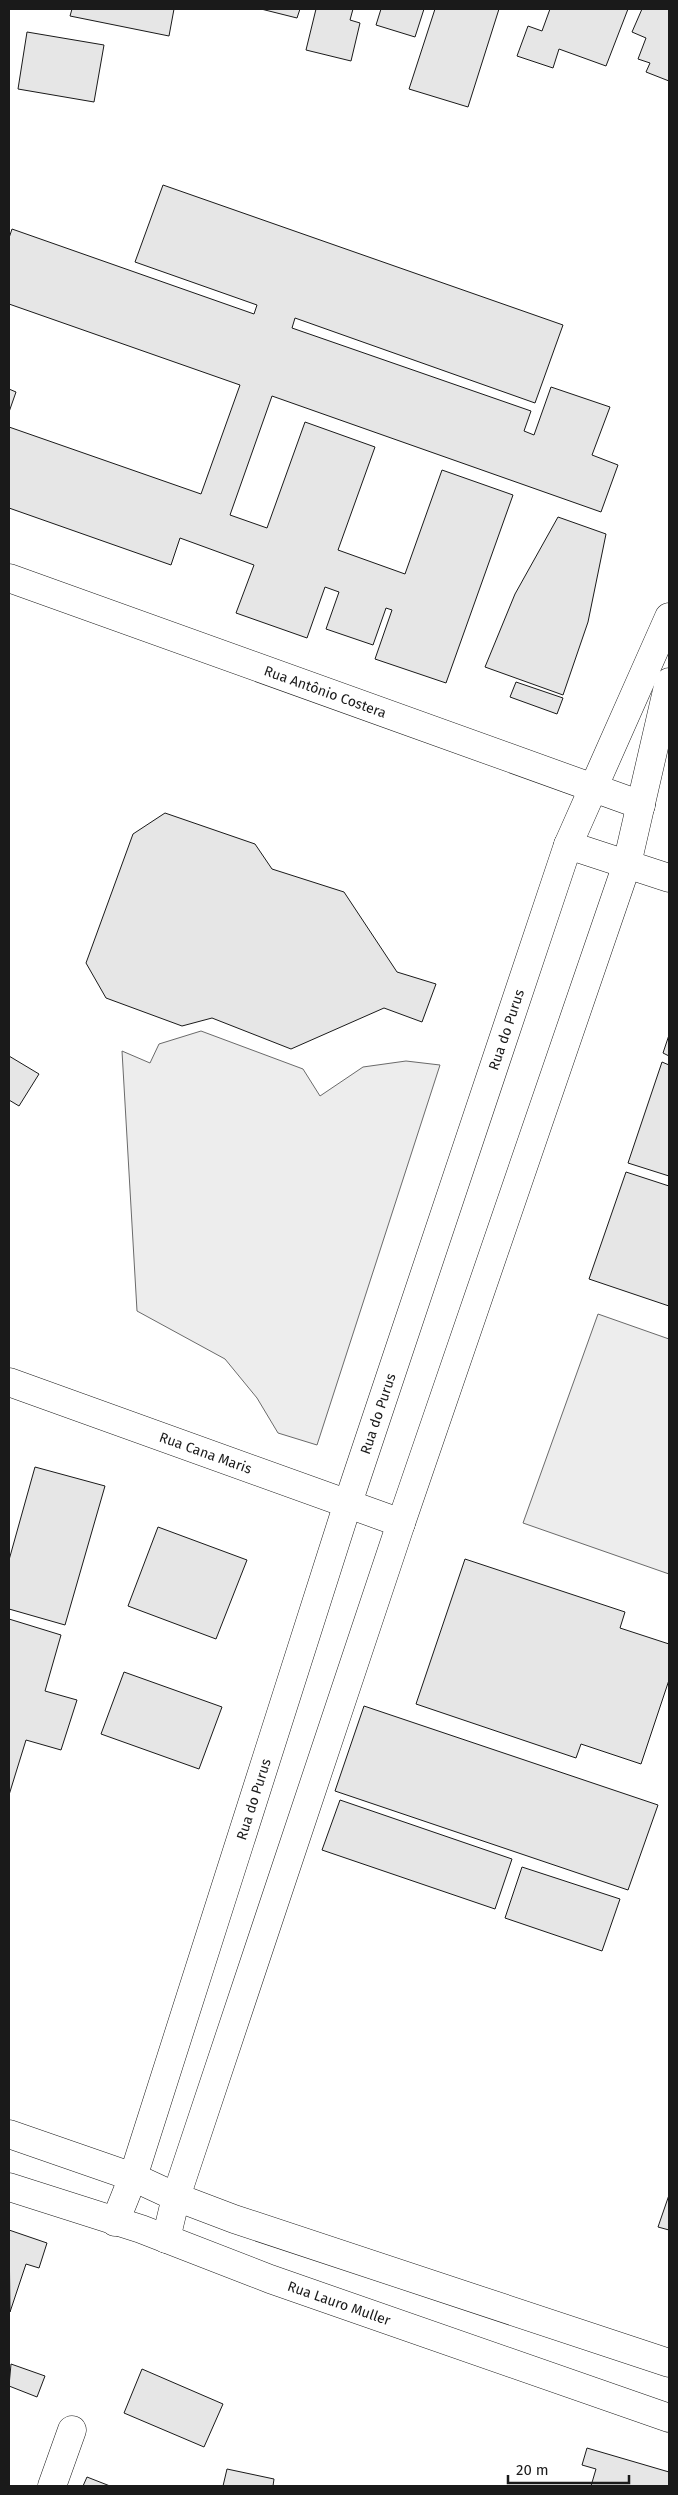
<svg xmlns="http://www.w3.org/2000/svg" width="678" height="2495" font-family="'Fira Sans',sans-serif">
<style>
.built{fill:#ededed;stroke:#6a6a6a}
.building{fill:#e6e6e6;stroke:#1a1a1a}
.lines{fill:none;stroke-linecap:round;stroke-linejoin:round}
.street-casing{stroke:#1a1a1a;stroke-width:29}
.secondary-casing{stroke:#1a1a1a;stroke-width:29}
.street{stroke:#fff;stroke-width:28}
.secondary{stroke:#fff;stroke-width:28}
.labels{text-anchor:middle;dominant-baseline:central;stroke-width:4;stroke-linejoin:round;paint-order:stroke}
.street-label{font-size:14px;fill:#1a1a1a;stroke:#fff}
</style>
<rect width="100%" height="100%" fill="#fff"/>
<g class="built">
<polygon points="201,1031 303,1069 320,1096 363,1067 406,1061 440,1065 317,1445 278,1433 257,1398 225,1359 137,1311 122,1051 150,1063 159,1044"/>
<polygon points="598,1314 669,1339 669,1574 523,1523"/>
</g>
<g class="building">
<polygon points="72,9 174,9 169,36 70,16"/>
<polygon points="261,9 300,9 297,18"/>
<polygon points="316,9 353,9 350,20 360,23 351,61 306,50"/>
<polygon points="381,9 424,9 415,37 376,25"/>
<polygon points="435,9 499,9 468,107 409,89"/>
<polygon points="550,9 628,9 606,66 559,49 553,68 517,56 528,26 542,31"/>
<polygon points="642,9 669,9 669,81 646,72 650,63 638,59 646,38 632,32"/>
<polygon points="27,32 104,45 94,102 18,89"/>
<polygon points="163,185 563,325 535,403 295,318 292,328 531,411 524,431 534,435 551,387 610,407 592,455 618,465 601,512 272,396 230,515 267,528 305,422 375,447 338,550 405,574 442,470 513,495 446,683 375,659 392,610 386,608 373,645 326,629 339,592 325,587 307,638 236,613 254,565 180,538 171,565 9,508 9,427 201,494 240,385 9,304 9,238 12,229 254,314 257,305 135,262"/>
<polygon points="9,389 16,392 9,412"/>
<polygon points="558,517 606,534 588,622 563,695 485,667 515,594"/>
<polygon points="516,682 563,698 557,714 510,697"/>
<polygon points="165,813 255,844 272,869 344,892 397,972 436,984 422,1022 384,1008 291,1049 212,1018 182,1026 106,998 86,963 133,834"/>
<polygon points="669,1035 669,1056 663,1053"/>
<polygon points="9,1056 39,1074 19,1106 9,1100"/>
<polygon points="662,1062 669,1065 669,1176 628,1163"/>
<polygon points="626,1172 669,1186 669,1306 589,1279"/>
<polygon points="35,1467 105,1486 65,1625 9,1609 9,1560"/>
<polygon points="158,1527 247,1560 216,1639 128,1606"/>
<polygon points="465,1559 625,1612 620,1628 669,1644 669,1680 641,1764 581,1744 576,1758 416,1704"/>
<polygon points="9,1619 61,1635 45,1691 77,1700 61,1750 26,1740 9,1795"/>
<polygon points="124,1672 222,1707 199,1769 101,1734"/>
<polygon points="364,1706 658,1805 628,1890 335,1791"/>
<polygon points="340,1800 512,1859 495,1909 322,1850"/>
<polygon points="522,1867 620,1899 602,1951 505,1918"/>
<polygon points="669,2195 669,2230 658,2227"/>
<polygon points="9,2230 47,2243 39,2268 26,2264 10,2312"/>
<polygon points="11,2364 45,2376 37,2397 9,2386"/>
<polygon points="142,2369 223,2404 204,2447 124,2413"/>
<polygon points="587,2448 669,2472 669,2486 591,2486 596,2469 582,2465"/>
<polygon points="227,2469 274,2479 273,2486 223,2486"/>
<polygon points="87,2477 110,2486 83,2486"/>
</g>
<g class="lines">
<g class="street-casing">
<g id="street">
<path id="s1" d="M9,578L641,805"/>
<polyline points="568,845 669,878"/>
<path id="s2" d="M9,1382L401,1523"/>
<path id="s3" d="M115,2222L133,2177L348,1503L568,845L669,617"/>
<polyline points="166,2239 176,2197 401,1523 627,864 669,682"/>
<polyline points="52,2486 72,2430"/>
</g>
</g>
<g class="secondary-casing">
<g id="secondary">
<polyline points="9,2134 133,2177 176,2197 234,2219 669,2363"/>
<path id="s4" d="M9,2187L141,2229L270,2279L669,2418"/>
</g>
</g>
<use href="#street" class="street"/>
<use href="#secondary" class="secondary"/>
</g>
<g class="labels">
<g class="street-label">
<text stroke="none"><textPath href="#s1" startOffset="336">Rua Antônio Costera</textPath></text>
<text stroke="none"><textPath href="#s3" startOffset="1255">Rua do Purus</textPath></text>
<text stroke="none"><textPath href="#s3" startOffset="850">Rua do Purus</textPath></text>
<text stroke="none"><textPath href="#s2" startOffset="209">Rua Cana Maris</textPath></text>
<text stroke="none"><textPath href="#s3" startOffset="445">Rua do Purus</textPath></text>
<text stroke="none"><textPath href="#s4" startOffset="350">Rua Lauro Muller</textPath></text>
</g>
</g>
<rect width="678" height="2495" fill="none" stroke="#1a1a1a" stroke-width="20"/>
<path d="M508 2475v8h121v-8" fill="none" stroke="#1a1a1a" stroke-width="2.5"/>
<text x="516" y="2475" font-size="15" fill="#1a1a1a" stroke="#ffffff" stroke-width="4" paint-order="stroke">20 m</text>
</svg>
